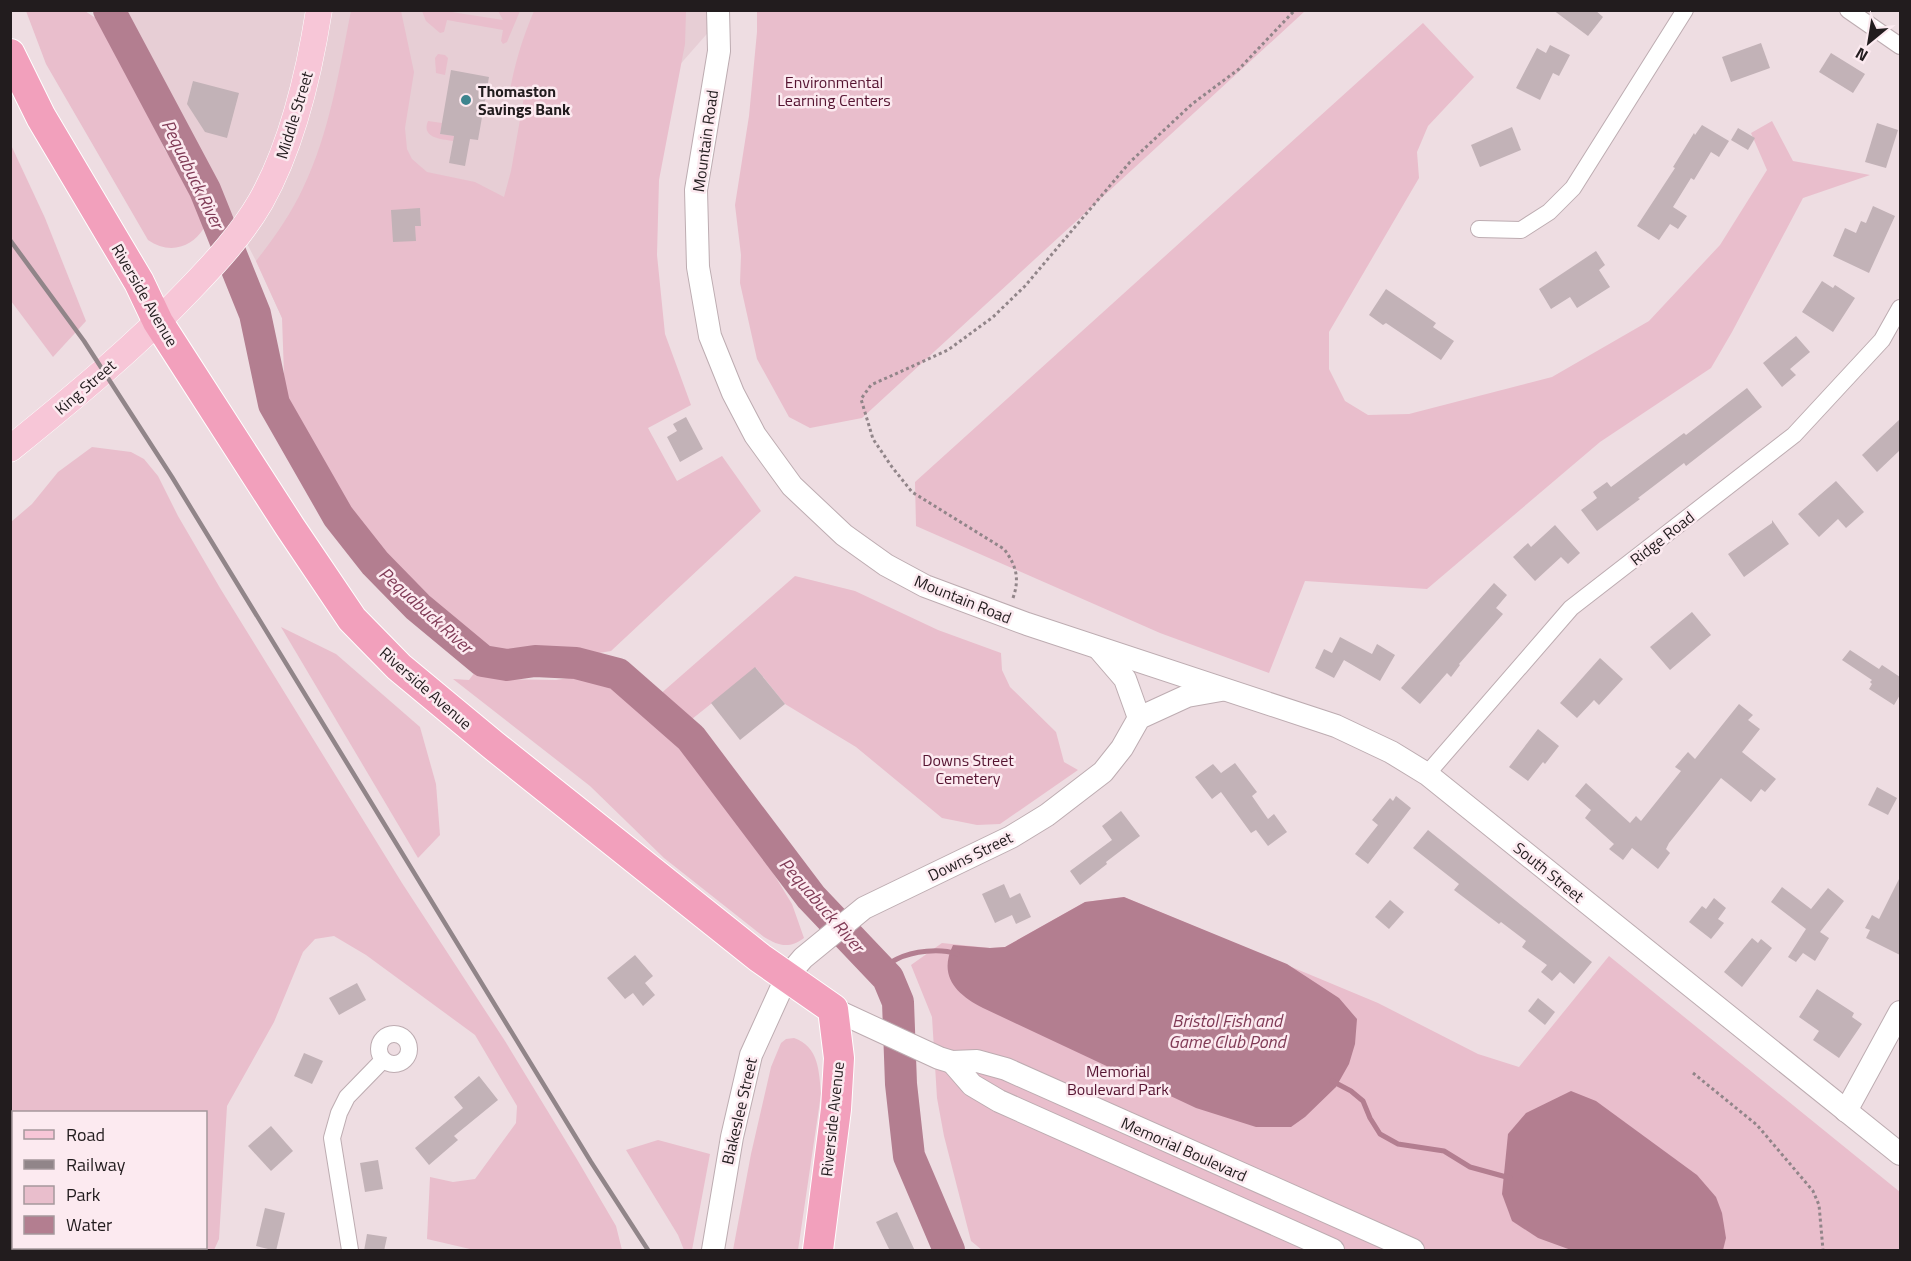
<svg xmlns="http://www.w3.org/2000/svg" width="1911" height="1261" font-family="'Titillium Web',sans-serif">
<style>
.built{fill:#e7ced5}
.green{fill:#e9becc;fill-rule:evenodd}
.water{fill:#b37e90}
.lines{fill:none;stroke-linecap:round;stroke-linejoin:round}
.stream{stroke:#b37e90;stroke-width:5}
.river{stroke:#b37e90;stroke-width:32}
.building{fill:#c2b2b7}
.street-casing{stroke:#bdacb1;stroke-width:18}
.secondary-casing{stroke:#bdacb1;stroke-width:24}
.primary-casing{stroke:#fff;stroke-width:27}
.highway-casing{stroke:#fff;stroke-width:32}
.path{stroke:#918589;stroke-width:3;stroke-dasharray:3 3;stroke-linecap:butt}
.street{stroke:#fff;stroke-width:16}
.secondary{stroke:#fff;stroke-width:22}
.primary{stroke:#f7c6d7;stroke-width:26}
.highway{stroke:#f2a0bc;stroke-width:30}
.rail{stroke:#918589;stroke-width:4.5}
.poi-dot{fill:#3d848e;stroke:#fceaf0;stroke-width:2}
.labels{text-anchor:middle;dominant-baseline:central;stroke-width:5;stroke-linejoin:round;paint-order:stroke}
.park-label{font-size:16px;fill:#551431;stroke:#fceaf0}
.poi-label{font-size:16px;font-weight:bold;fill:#221c1e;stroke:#fceaf0;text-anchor:start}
.street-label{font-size:16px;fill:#221c1e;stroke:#fceaf0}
.water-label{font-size:18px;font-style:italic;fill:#813c57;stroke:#fceaf0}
</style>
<rect width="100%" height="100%" fill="#eedde2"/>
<polygon class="built" points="122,11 727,11 662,85 574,261 282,318 256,261 153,61"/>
<g class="green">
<path d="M26,11H85L100,21L129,74L165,150L194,194L204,228C191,249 168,254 148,240L46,64Z"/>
<path d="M351,11H401L414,72L405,128L407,149L412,159L427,172L475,182L504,197L511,171L525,91L509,96C514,66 522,39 534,11H686L685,44L659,180L657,255L665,334L691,405L648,428L677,481L722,456L761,511L611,651L593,654L557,650L528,649L500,652L473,644L420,598L347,508L285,402L282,318L256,261C274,238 291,214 303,188C330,132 339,70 351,11Z"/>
<polygon points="422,11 445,11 503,20 498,11 520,11 507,42 503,44 501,41 503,30 447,20 444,32 440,33 426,21"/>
<polygon points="757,11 757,10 1305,11 862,418 810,428 789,417 757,359 740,283 741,255 735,205 749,116 757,32"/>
<polygon points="1423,23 1474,77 1428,126 1417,152 1419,178 1329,332 1329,369 1345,401 1368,415 1409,414 1552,377 1649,321 1720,245 1767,170 1751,133 1772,121 1793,161 1870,175 1803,198 1732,332 1711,368 1600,442 1427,589 1305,581 1269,673 1160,633 916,526 915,482"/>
<polygon points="438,54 445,55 448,58 445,75 436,73 435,58"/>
<path d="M428,121L442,123L440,134L454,136L453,141C441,139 421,138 428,121Z"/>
<polygon points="11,145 45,218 86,321 53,357 11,301"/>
<path d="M92,447L131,452L144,459L158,476L178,516L220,588L402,883L505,1041L578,1161L616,1226L622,1250H470V1249L427,1239L430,1177L453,1182L475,1179L516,1123L517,1106L475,1035L366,955L334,936L315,939L303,952L274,1022L227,1106L219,1239L214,1250H11V522L32,504L58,472ZM14,1112H206V1248H14Z"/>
<polygon points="795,576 855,591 938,630 1001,653 1002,670 1010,687 1056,732 1064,762 1078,770 1000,824 977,825 942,818 856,747 785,704 756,668 687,723 658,696"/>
<polygon points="281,627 336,654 420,727 436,784 440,835 418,858"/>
<path d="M475,672L500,679L556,680L575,677L596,681L620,692L658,720L684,744L770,868L792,904L804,938C789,949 779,946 764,937L664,858L590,786L453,679L469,680Z"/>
<polygon points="1124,897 1378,1003 1478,1054 1519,1067 1609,956 1900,1192 1900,1250 982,1250 971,1241 944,1136 937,1098 932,1017 911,965 942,943 990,948 1005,947 1085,902"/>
<path d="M794,1038C819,1047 819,1071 821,1094L798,1250H733L751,1154L771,1067L781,1043L786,1039Z"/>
<polygon points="658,1140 710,1154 692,1250 684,1250 678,1235 626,1150"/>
</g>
<g class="water">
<path d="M1124,897L1287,964L1339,998L1357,1019L1355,1044L1349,1064L1336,1087L1305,1117L1291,1127H1256L1196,1108L983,1008C956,994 938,976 953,945L990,948L1005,947L1085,902Z"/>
<polygon points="1571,1091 1596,1101 1697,1175 1716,1197 1722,1213 1726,1238 1723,1250 1571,1250 1538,1238 1512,1221 1502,1194 1508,1134 1526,1113"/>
</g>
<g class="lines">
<g class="stream">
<path d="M881,970C886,966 891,962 897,959C913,951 940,948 957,954"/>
<polyline points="1332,1081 1351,1091 1363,1101 1370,1118 1380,1134 1398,1144 1444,1151 1470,1167 1510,1178"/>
</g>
<polyline class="river" points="109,10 205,190 255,314 274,404 338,516 375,563 418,607 483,661 507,665 535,661 576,663 618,674 691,738 811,897 888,978 898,1002 901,1084 909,1156 949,1250"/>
</g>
<g class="building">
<polygon points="1553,10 1595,10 1603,17 1588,36"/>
<polygon points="1761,43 1770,68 1731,82 1722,57"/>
<polygon points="1550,45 1570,55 1559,76 1553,73 1540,100 1516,88 1537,48 1546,53"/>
<polygon points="1831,53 1865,74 1853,93 1819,72"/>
<polygon points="451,70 489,77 478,140 470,139 465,166 449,163 454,136 440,134"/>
<polygon points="193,81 239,93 227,138 205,132 187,104"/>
<polygon points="1877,123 1898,130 1886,168 1865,162"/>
<polygon points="1702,125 1729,141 1719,157 1711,152 1694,180 1691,178 1673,207 1687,216 1678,229 1670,224 1659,240 1637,226 1675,168 1673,167 1694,133 1695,135"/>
<polygon points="1512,127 1521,150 1480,167 1471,145"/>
<polygon points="1738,128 1755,138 1748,150 1731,140"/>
<polygon points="1873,206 1895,216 1869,273 1833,256 1845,228 1856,233 1861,221 1866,223"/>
<polygon points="420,208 421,226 415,226 416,241 393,242 391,210"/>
<polygon points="1596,251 1605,265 1599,270 1610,287 1577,308 1570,297 1551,309 1539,289"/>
<polygon points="1822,281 1833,288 1835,285 1855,298 1833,332 1802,312"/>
<polygon points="1386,289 1436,323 1433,327 1454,341 1441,360 1386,323 1383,325 1369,315"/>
<polygon points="1796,336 1810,352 1790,369 1796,375 1782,387 1763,363"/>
<polygon points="1747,388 1762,407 1686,466 1684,463 1638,498 1640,499 1597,531 1581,510 1597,498 1593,492 1607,482 1611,487 1684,433 1686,435"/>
<polygon points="686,417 703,449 680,462 667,437 677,431 673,424"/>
<polygon points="1900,419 1900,450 1877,472 1862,455"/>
<polygon points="1836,481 1864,512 1846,528 1838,519 1819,537 1798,514"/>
<polygon points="1772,520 1789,544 1744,577 1728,554 1772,523"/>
<polygon points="1555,525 1580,553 1568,564 1561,557 1535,581 1513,557 1528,543 1531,547"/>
<polygon points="1494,583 1507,595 1496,608 1503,614 1459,664 1460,665 1451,677 1447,673 1420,704 1401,688"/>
<polygon points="1692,612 1711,635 1670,670 1650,647"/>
<polygon points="1340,637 1372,654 1377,644 1395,655 1380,681 1344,660 1334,678 1315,668 1324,649 1332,653"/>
<polygon points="1850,650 1879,669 1882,665 1900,677 1900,695 1894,705 1869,689 1872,684 1870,682 1872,680 1842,660"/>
<polygon points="1600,658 1623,679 1599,705 1594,700 1577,718 1560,703"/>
<polygon points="755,667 785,704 740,740 711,703"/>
<polygon points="1739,704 1753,715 1748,720 1760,729 1742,752 1776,779 1765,792 1761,789 1751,802 1721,778 1669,843 1666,849 1670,853 1658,869 1632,848 1623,860 1609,849 1614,844 1585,818 1591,810 1575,796 1586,783 1630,823 1636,816 1641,821 1681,771 1675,767 1688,752 1695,759"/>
<polygon points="1538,729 1559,746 1545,764 1543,762 1528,781 1509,767"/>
<polygon points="1235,763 1257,792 1252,796 1268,819 1274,814 1287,832 1268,846 1256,830 1251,833 1221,792 1212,799 1195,777 1213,764 1221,773"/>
<polygon points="1877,787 1897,798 1888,815 1868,805"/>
<polygon points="1396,796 1411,808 1368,864 1355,854 1378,825 1372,820 1390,798 1393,801"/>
<polygon points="1121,811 1140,836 1106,862 1107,864 1080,885 1070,871 1112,840 1102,826"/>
<polygon points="1428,830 1592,962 1574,984 1560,972 1552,981 1541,972 1547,965 1522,947 1526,941 1501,922 1499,924 1454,890 1459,884 1413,848"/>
<polygon points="1900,877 1900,955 1866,938 1870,930 1865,928 1872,915 1879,919"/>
<polygon points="1004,884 1010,898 1020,893 1031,917 1016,924 1012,915 995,923 982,894"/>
<polygon points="1782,887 1811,909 1828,888 1844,901 1820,932 1829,938 1815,961 1803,953 1796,962 1788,957 1806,929 1771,902"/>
<polygon points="1714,898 1726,908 1718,919 1724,923 1711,939 1689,922 1702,906 1706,909"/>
<polygon points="1390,900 1404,912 1389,929 1375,917"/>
<polygon points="1752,938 1758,943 1761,939 1772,948 1742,987 1724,972"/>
<polygon points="635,955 653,976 645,983 655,995 643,1006 633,993 625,999 607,978"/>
<polygon points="357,983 366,1000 339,1015 329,998"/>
<polygon points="1817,989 1854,1013 1852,1017 1862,1024 1839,1058 1813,1040 1819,1031 1799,1017"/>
<polygon points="1538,998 1555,1012 1545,1025 1528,1011"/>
<polygon points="304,1053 323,1061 312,1084 294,1076"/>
<polygon points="479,1076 498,1100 454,1136 458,1140 429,1165 415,1148 463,1108 454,1097"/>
<polygon points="271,1126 293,1151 271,1171 248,1146"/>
<polygon points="378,1160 383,1189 365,1192 360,1163"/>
<polygon points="265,1208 285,1213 276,1251 256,1246"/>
<polygon points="897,1212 915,1251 890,1251 876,1222"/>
<polygon points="367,1234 387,1237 384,1251 364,1251"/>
</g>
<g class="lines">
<g class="street-casing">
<g id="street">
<polyline points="1848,10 1900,46"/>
<polyline points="1479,229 1521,230 1549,212 1573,188 1685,10"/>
<polyline points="1427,774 1571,608 1794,435 1882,340 1900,308"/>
<circle cx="394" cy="1049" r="15"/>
<polyline points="350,1250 332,1138 339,1113 347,1097 383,1060"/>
</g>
</g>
<g class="secondary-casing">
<g id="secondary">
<polyline points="718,10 719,51 696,190 698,267 710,336 733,393 755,435 792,486 844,535 886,565 925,586 1027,624 1336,726 1391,752 1427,774 1900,1154"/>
<polyline points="1100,650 1125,679 1139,718"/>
<polyline points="833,1009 939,1058 952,1062 977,1061 1006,1069 1413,1250"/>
<polyline points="952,1062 972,1085 999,1101 1333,1250"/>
<polyline points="1846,1111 1900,1012"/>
<polyline points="713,1250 732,1137 751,1055 786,978 803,958 864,908 1011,837 1047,815 1103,772 1122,748 1139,718 1187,696 1221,690"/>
</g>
</g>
<g class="primary-casing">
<path id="primary" d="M10,449C73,398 135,347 190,289C216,262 242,234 261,201C293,144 309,74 319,10"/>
</g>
<g class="highway-casing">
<polyline id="highway" points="10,54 41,117 139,282 158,322 290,527 352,619 399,667 493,745 760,958 833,1009 839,1058 836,1109 818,1250"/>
</g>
<g class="path">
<path d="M1013,598C1020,578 1016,565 1004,549L912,492L892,467L873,439L861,399L871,385L948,350L993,317L1025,286L1130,162L1192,104L1239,69L1295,10"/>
<polyline points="1693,1073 1757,1125 1813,1191 1819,1205 1823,1250"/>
</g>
<use href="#street" class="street"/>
<use href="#secondary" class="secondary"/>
<use href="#primary" class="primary"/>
<use href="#highway" class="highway"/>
<polyline class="rail" points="10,240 84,341 172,477 591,1162 648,1250"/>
</g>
<circle class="poi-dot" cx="466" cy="100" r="6"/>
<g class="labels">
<g class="park-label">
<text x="834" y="82">Environmental<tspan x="834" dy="18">Learning Centers</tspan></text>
<text x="968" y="760">Downs Street<tspan x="968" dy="18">Cemetery</tspan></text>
<text x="1118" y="1071">Memorial<tspan x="1118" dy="18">Boulevard Park</tspan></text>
</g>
<g class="poi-label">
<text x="478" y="91">Thomaston<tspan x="478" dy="18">Savings Bank</tspan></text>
</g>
<g class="street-label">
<text transform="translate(294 115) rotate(-73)">Middle Street</text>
<text transform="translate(705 141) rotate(-82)">Mountain Road</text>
<text transform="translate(145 295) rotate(60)">Riverside Avenue</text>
<text transform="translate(85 387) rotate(-41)">King Street</text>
<text transform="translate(1662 538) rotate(-38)">Ridge Road</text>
<text transform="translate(963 599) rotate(22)">Mountain Road</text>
<text transform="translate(426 688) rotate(41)">Riverside Avenue</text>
<text transform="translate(970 856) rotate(-26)">Downs Street</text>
<text transform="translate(1549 872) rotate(39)">South Street</text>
<text transform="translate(739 1111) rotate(-77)">Blakeslee Street</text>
<text transform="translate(832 1119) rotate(-84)">Riverside Avenue</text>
<text transform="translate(1184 1149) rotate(24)">Memorial Boulevard</text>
</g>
<g class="water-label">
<text transform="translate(193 174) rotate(64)">Pequabuck River</text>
<text transform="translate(426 610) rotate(42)">Pequabuck River</text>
<text transform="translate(822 905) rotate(49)">Pequabuck River</text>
<text x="1227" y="1020">Bristol Fish and<tspan x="1227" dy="21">Game Club Pond</tspan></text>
</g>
</g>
<rect width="1911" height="1261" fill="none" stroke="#221c1e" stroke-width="24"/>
<rect x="12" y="1111" width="195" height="138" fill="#fceaf0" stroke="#a5989c" stroke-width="1.5"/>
<rect x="24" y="1130" width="30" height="9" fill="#f7c6d7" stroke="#a5989c" stroke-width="1.5"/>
<text x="66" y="1141" font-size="18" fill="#221c1e">Road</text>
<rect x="24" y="1160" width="30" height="9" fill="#918589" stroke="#a5989c" stroke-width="1.5"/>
<text x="66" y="1171" font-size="18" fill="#221c1e">Railway</text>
<rect x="24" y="1186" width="30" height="18" fill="#e9becc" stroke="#a5989c" stroke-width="1.5"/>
<text x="66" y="1201" font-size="18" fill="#221c1e">Park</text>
<rect x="24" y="1216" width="30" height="18" fill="#b37e90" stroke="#a5989c" stroke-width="1.5"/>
<text x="66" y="1231" font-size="18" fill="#221c1e">Water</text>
<g transform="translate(1869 42) rotate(210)" stroke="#fceaf0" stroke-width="4.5" paint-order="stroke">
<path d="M0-4.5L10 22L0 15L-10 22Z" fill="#221c1e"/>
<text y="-9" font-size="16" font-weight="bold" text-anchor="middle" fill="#221c1e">N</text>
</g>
</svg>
